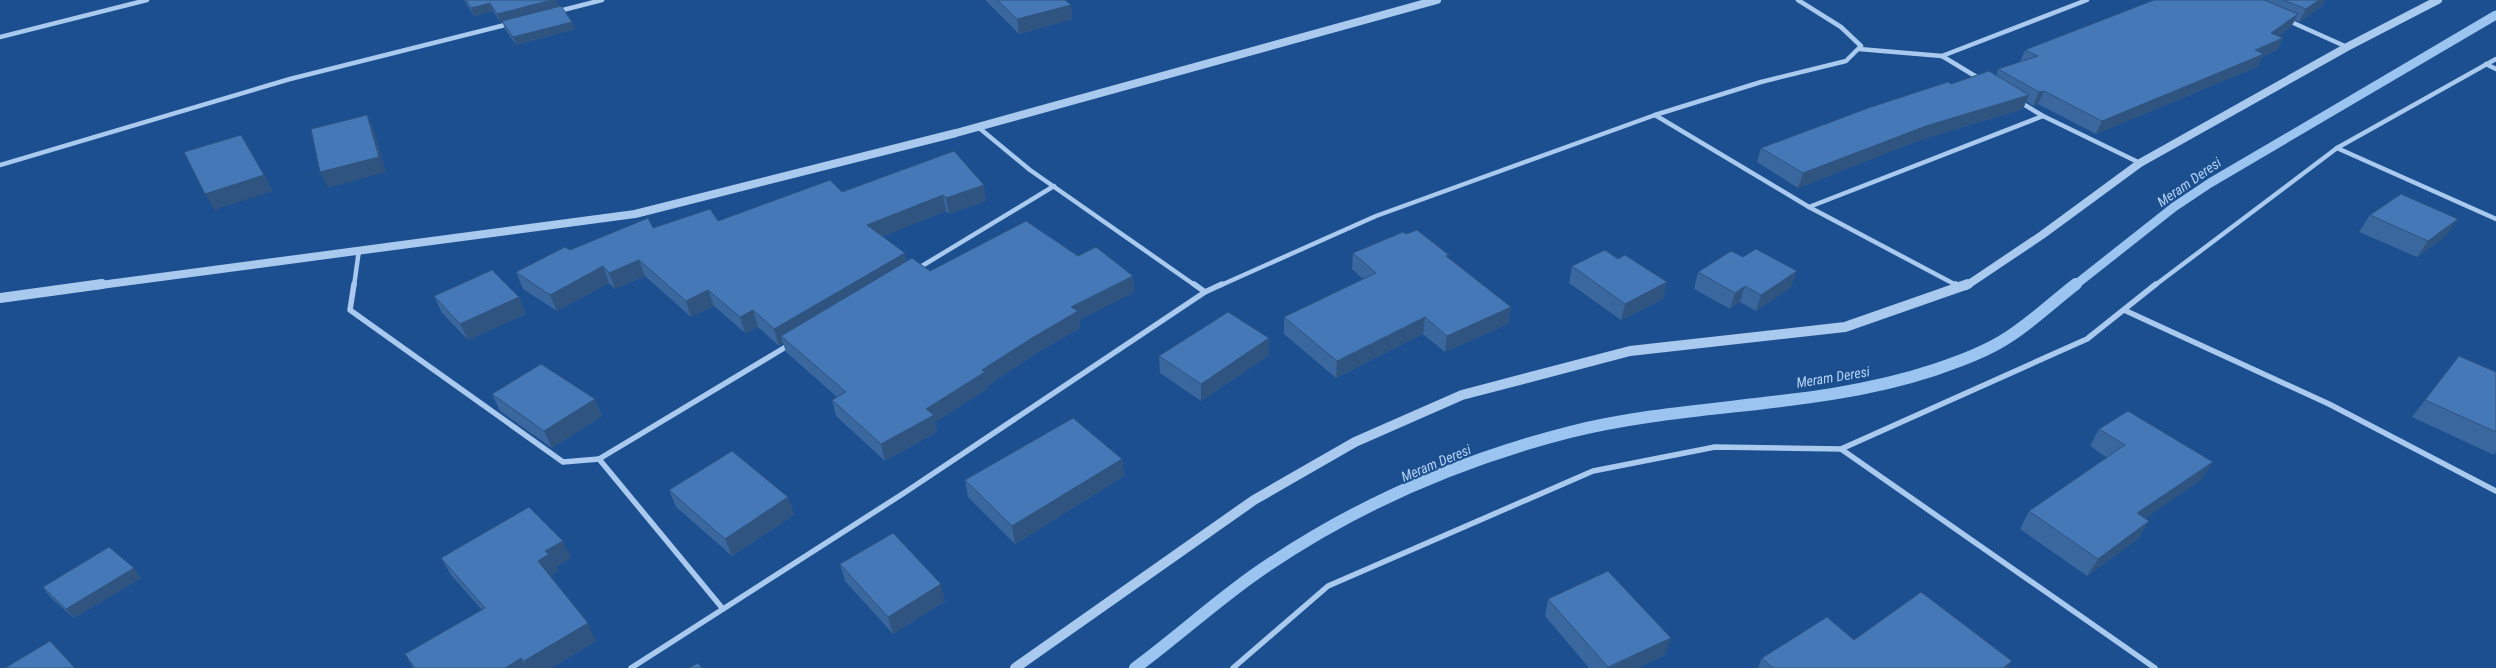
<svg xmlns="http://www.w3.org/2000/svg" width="2496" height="668" font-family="'Roboto Condensed',sans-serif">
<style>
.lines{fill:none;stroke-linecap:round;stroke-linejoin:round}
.stream-far1{stroke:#9cc4f0;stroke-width:9}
.stream{stroke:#9cc4f0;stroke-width:12}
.minor-far1{stroke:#a9c9ee;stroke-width:4.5}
.minor{stroke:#a9c9ee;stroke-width:5.5}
.tertiary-far1{stroke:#a9c9ee;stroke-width:8}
.tertiary{stroke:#a9c9ee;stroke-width:10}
.wall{fill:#3a679d}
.shaded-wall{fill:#305480}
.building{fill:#4478b7;stroke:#305480}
.labels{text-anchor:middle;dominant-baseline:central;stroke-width:4;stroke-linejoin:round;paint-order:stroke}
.water-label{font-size:14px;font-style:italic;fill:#b5d3f5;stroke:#1b4f8f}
</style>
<rect width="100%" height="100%" fill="#1b4f8f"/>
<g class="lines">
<polyline class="stream-far1" points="2074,286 2174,207 2210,183 2496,15"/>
<path class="stream" d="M1135,668C1177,637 1215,602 1258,572C1352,507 1460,460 1570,432C1690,402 1816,409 1934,370C1960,361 1988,351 2010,336C2033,321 2054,301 2076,284"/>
<g class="minor-far1">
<polyline points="559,11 602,0"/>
<polyline points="2289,21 2347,47"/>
<polyline points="0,37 147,0"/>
<polyline points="1859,49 1942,56 1980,79"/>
<polyline points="1942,56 2087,0"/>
<polyline points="2486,64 2496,69"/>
<polyline points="2020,102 2043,116 2140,163"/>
<polyline points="1655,115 1809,207 1958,286"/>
<polyline points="978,127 1030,170 1196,286"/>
<polyline points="2337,148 2496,59"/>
<polyline points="0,165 290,79 509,24"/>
<polyline points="1809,207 2043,116"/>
<polyline points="917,269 1054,186"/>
<polyline points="354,286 359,250"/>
<polyline points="1219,286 1376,216 1655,115 1761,82 1846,61 1861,46 1841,27 1798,0"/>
<polyline points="2154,286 2337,148 2496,219"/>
</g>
<g class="minor">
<polyline points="354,284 350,310 563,462 599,459"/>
<polyline points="1194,284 1205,292"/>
<polyline points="1956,284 1959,286"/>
<polyline points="2124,310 2329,404 2496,491"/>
<polyline points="723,609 599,459 789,345"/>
<polyline points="631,668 904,493 1205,292 1222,284"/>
<polyline points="1233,668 1328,586 1593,471 1715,447 1841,449"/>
<polyline points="2155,668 1841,449 2087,339 2156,284"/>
</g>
<g class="tertiary-far1">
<polyline points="93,286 635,214 956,133 1437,0"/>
<polyline points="1966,286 2042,235 2140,163 2347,47 2438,0"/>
</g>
<g class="tertiary">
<polyline points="0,298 102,284"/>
<polyline points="1015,668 1254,500 1355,442 1462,395 1630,351 1845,327 1968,284"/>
</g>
</g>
<g class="wall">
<polygon points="464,0 557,0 559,7 572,22 575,29 516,45 505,29 502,21 500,22 493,11 474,16"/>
<polygon points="985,0 1065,0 1071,5 1072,19 1019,34"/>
<polygon points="2154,0 2325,0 2322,6 2299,22 2295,20 2291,27 2279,36 2283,38 2277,50 2262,57 2257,67 2096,134 2038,104 2033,106 2026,101 2023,109 1920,140 1798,188 1757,162 1761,148 1951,84 1996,76 1998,69 2020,62 2025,50"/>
<polygon points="954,151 986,201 949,214 946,211 883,236 907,261 930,271 1078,256 1133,276 1134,292 1079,320 1080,328 1035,354 987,386 987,389 935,422 937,432 885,461 836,416 832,400 837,397 786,352 783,343 779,346 758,327 745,333 714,306 691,317 645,276 615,289 609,283 557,311 523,289 516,272 570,250 653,228 718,221 842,192"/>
<polygon points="2370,215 2447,235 2417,257 2359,232"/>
<polygon points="1406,234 1449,258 1511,307 1508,324 1445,352 1423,334 1336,378 1284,334 1284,317 1363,279 1352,269 1353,253"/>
<polygon points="1618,259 1667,282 1663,299 1621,320 1569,283 1572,266"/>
<polygon points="1698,272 1791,287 1756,311 1740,302 1730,309 1694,289"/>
<polygon points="434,296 519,297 526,314 468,340 442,313"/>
<polygon points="1269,355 1201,401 1160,373 1159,356"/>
<polygon points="2496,372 2496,452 2494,455 2412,417 2425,400"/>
<polygon points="492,394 595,399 602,416 552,448 500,411"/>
<polygon points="2099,429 2202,479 2145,518 2139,538 2087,576 2020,529 2029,511 2107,458 2090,446"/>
<polygon points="1122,459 1124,476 1015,544 968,497 965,480"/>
<polygon points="669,490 788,497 794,515 732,556 676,507"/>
<polygon points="441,558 571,558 556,567 558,571 550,576 596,641 551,668 413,668 405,654 482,610 451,575"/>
<polygon points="840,564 945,601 893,634 845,581"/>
<polygon points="134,568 141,578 74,618 50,597 43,587"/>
<polygon points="1548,599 1665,655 1638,668 1589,668 1545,616"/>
<polygon points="1854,640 2008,668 1758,668 1762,658"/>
</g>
<g class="shaded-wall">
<polygon points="552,0 557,0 559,7 500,22 497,14"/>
<polygon points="2316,0 2325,0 2322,6 2299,22 2306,9"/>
<polygon points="490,3 493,11 474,16 471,8"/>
<polygon points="1071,5 1072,19 1019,34 1017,19"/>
<polygon points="2298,14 2291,27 2265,46 2271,33"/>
<polygon points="572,22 575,29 516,45 513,37"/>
<polygon points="2283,38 2277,50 2262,57 2257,67 2096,134 2102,121"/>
<polygon points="2044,91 2038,104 2033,106 2039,92"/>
<polygon points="2029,95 2023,109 1920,140 1798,188 1803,173 1926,126"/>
<polygon points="367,115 374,130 386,172 328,188 320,172"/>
<polygon points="264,175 273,191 214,210 205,194"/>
<polygon points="984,185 986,201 949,214 946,198"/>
<polygon points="943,195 946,211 871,241 867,225"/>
<polygon points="2458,219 2447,235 2417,257 2428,241"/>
<polygon points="905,253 908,269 781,336 783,343 779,346 774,329"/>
<polygon points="639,260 645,276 615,289 609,273"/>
<polygon points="603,266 609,283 557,311 550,295"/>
<polygon points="1797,271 1791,287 1756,311 1761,295"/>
<polygon points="1133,276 1134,292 1079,320 1080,328 1035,354 987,386 987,389 935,422 937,432 885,461 881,444 926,409 982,370 1071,307"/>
<polygon points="1667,282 1663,299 1621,320 1625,304"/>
<polygon points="1745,286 1740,302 1730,309 1735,293"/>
<polygon points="708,290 714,306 691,317 686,301"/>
<polygon points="519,297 526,314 468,340 460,324"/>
<polygon points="1511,307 1508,324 1445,352 1447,336"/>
<polygon points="753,310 758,327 745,333 740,317"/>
<polygon points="1425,317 1423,334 1336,378 1337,361"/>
<polygon points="1269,338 1269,355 1201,401 1201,384"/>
<polygon points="595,399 602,416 552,448 544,431"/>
<polygon points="1122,459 1124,476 1015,544 1012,526"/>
<polygon points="2213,462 2202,479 2127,531 2137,513"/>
<polygon points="788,497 794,515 732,556 725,539"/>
<polygon points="2149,521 2139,538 2087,576 2098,559"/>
<polygon points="563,541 571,558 556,567 558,571 546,578 538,561 545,551"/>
<polygon points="134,568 141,578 74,618 66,609"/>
<polygon points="941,584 945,601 893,634 888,617"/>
<polygon points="588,623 596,641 551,668 527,668 524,661"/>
<polygon points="1671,638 1665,655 1638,668 1608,668"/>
<polygon points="521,658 527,668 505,668"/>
<polygon points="2012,661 2008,668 2003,668"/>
</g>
<g class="building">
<polygon points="466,0 552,0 497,14 490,3 471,8"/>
<polygon points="997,0 1065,0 1071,5 1017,19"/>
<polygon points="2154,0 2264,0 2298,14 2271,33 2283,38 2255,50 2264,54 2102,121 2044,91 2039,92 1998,69 2038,56 2025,50"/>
<polygon points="2283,0 2319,0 2306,9"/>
<polygon points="561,6 572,22 513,37 502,21"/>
<polygon points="1989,71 2029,95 1926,126 1803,173 1761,148 1871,107 1948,82 1951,84"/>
<polygon points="367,115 379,157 320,172 311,129"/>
<polygon points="241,135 264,175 205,194 184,152"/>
<polygon points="954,151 984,185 946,198 943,195 867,225 905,253 774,329 753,310 740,317 708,290 686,301 639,260 609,273 603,266 550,295 516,272 565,247 570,250 648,218 653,228 710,209 718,221 830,180 842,192"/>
<polygon points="2401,194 2458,219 2428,241 2370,215"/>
<polygon points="1026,221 1078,256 1096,247 1133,276 1071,307 1078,311 1032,338 982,370 985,372 926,409 934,415 881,444 832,400 846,392 781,336 912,258 930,271"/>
<polygon points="1417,230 1449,255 1446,256 1511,307 1447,336 1425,317 1337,361 1284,317 1376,273 1353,253 1403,232 1406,234"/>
<polygon points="1756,249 1797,271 1761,295 1745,286 1735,293 1698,272 1731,251 1743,257"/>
<polygon points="1605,250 1618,259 1625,255 1667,282 1625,304 1572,266"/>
<polygon points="492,270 519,297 460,324 434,296"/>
<polygon points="1228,312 1269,338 1201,384 1159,356"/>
<polygon points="2459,356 2496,372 2496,432 2425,400"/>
<polygon points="541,364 595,399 544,431 492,394"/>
<polygon points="2128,411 2213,462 2137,513 2149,521 2098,559 2029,511 2125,445 2099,429"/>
<polygon points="1073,418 1122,459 1012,526 965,480"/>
<polygon points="732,451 788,497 725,539 669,490"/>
<polygon points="529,507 563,541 545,551 549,554 538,561 588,623 524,661 521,658 505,668 415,668 405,654 485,608 441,558"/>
<polygon points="893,533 941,584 888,617 840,564"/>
<polygon points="109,547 134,568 66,609 43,587"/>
<polygon points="1608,571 1671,638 1608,667 1548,599"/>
<polygon points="1921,592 2012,661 2003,668 1773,668 1762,658 1827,617 1854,640"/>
<polygon points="50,641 75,668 5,668"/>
<polygon points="698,663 702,668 689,668"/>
</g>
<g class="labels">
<g class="water-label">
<text transform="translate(2189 182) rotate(-35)">Meram Deresi</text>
<text transform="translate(1833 377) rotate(-9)">Meram Deresi</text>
<text transform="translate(1436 463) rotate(-23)">Meram Deresi</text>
</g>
</g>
</svg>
